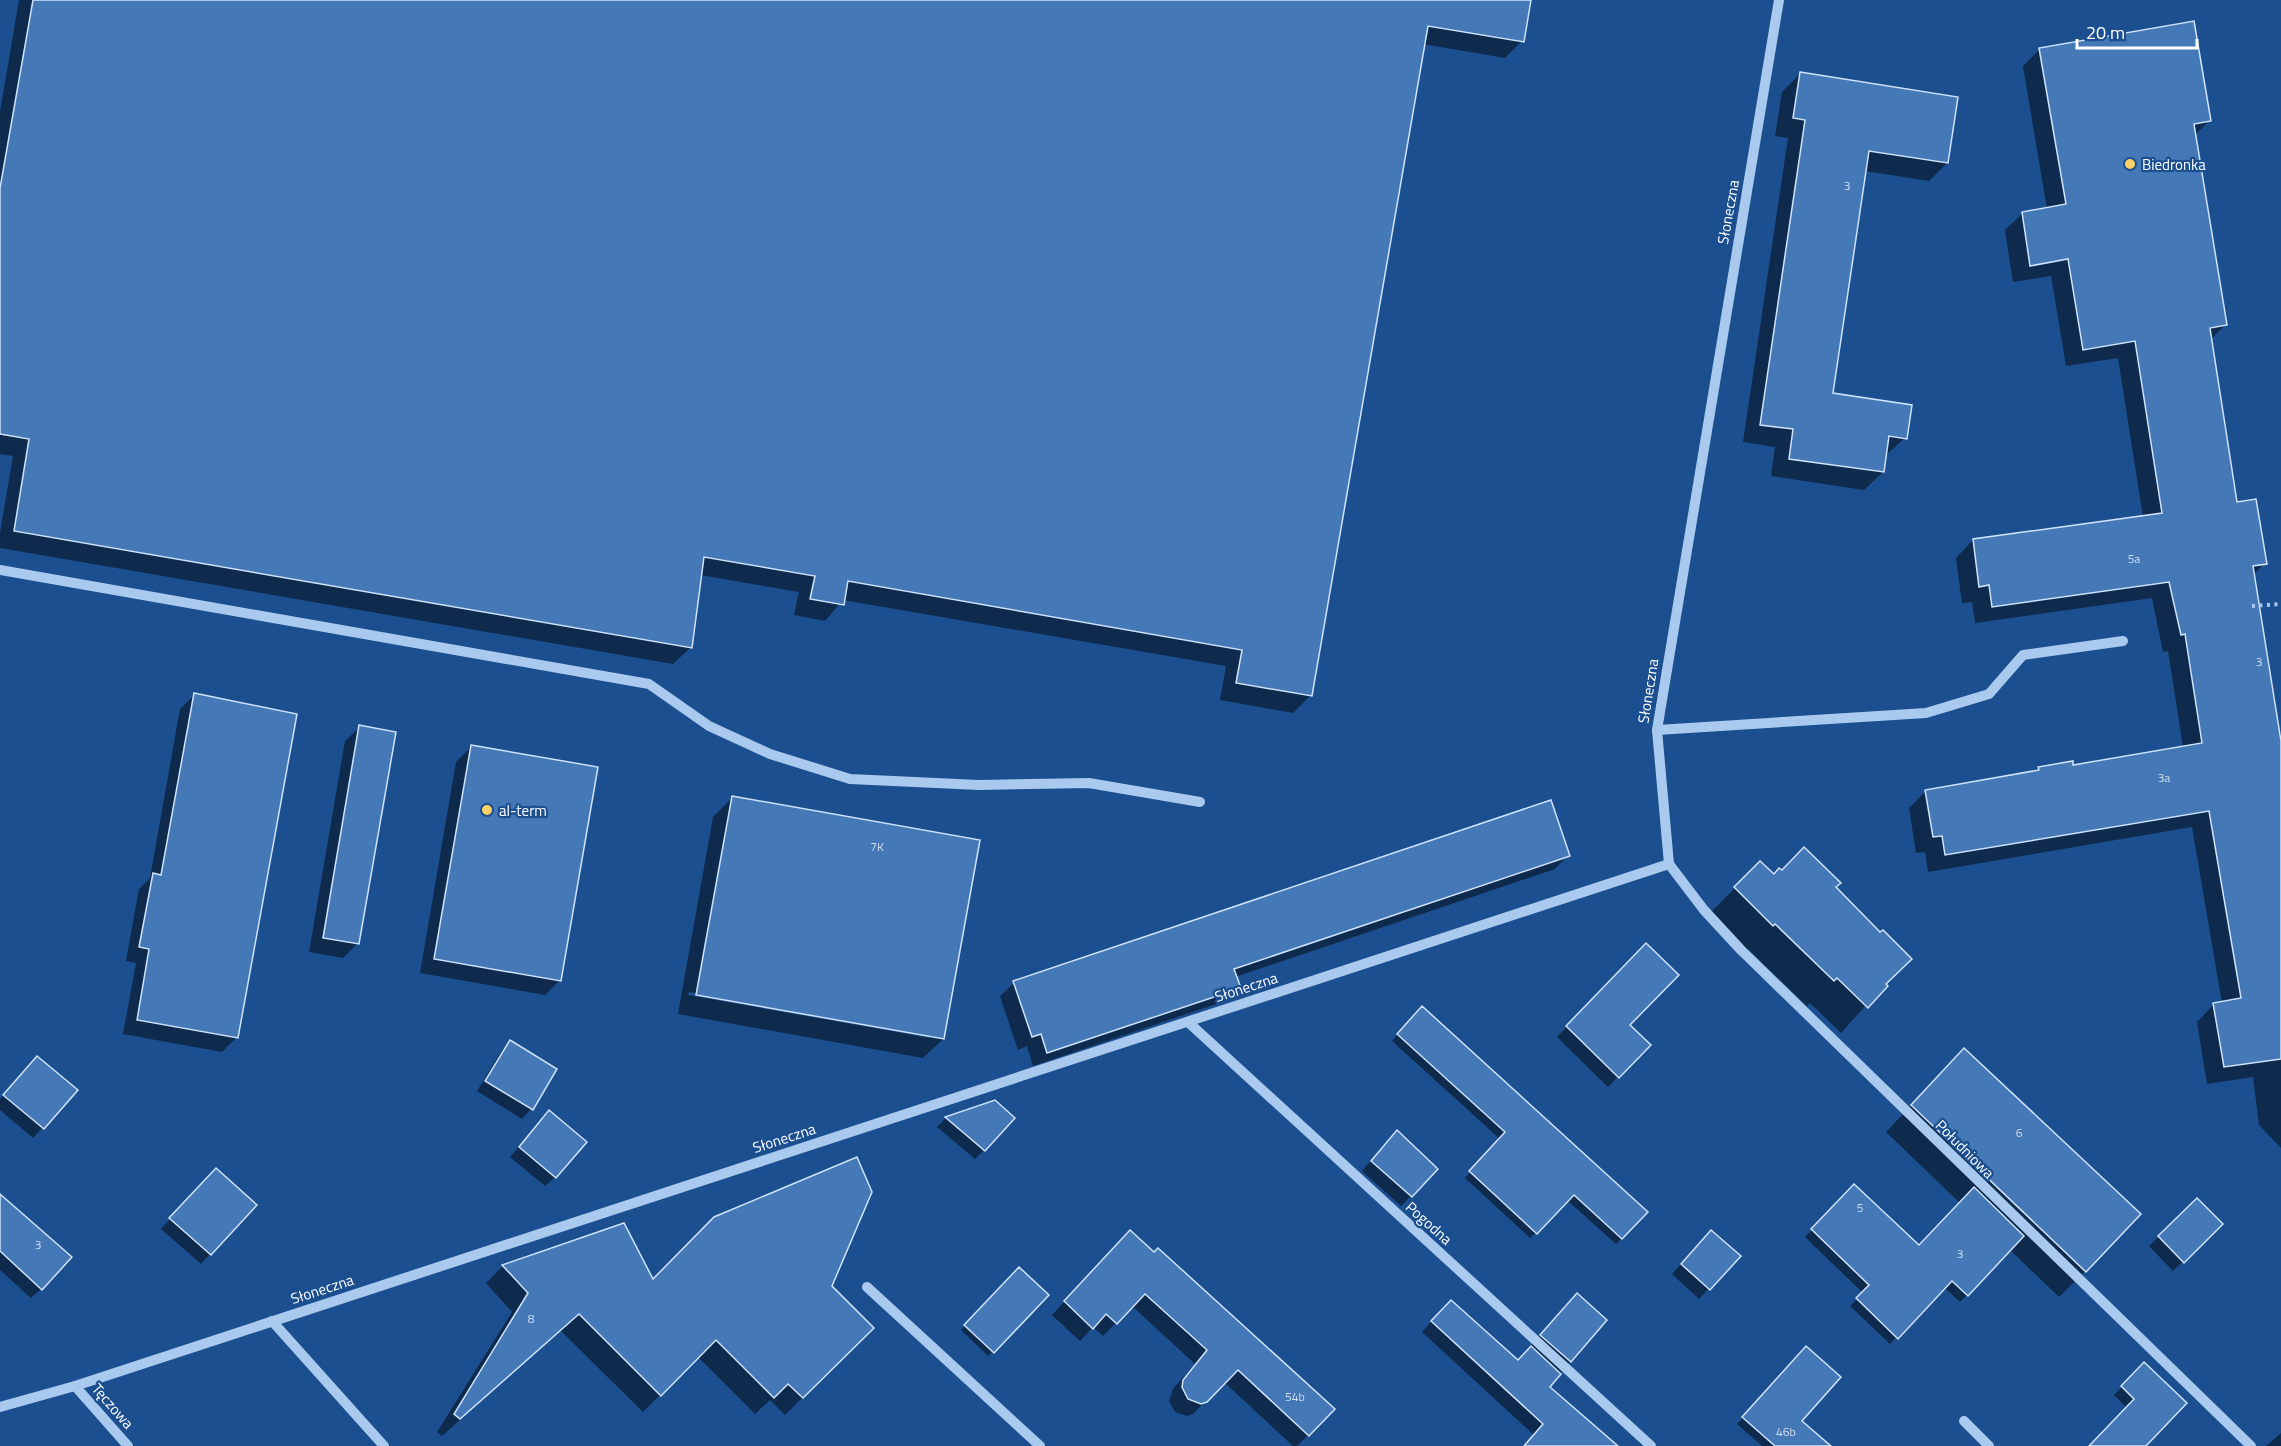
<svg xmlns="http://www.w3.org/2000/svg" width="2281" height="1446" font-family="'Titillium Web',sans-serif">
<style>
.shadow{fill:#0007;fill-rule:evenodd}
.building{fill:#4478b7;stroke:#cfe3fa;stroke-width:1.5}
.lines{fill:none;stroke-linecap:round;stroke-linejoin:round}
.path{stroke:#a9c9ee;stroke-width:4;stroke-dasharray:3 4.5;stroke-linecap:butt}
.minor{stroke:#a9c9ee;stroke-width:10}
.poi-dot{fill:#ffd166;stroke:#1b4f8f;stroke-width:2}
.labels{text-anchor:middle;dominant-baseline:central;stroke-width:4.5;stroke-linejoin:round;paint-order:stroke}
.number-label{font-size:12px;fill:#d0dded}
.poi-label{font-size:15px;fill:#fff;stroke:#1b4f8f;text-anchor:start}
.street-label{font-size:15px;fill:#fff;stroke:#1b4f8f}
</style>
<rect width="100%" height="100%" fill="#1b4f8f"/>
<g class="shadow">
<polygon points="19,0 1530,0 1522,41 1505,58 1423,44 1310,696 1293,713 1220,700 1226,666 843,600 825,621 794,615 799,592 700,575 690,648 673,664 0,548 0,533 13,456 0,454 0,112"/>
<polygon points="2040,49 2209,121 2194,136 2225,325 2210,340 2236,504 2265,563 2253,575 2278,734 2281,733 2281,1148 2259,1125 2253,1077 2207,1084 2197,1022 2214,1004 2222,1003 2192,827 1928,872 1925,852 1916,853 1909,808 1926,791 2035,772 2039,768 2072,767 2183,747 2168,651 2163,652 2152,598 1975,623 1972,602 1962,603 1956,558 1973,540 2143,517 2118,358 2066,366 2051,276 2013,282 2005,230 2023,213 2047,209 2023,66"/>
<polygon points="1800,74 1947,163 1929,181 1865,171 1831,394 1905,438 1885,456 1883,472 1864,490 1771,476 1775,447 1743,442 1788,138 1775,136 1782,92"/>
<polygon points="195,694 237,1037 222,1052 123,1034 136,963 126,961 139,889 150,878 180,709"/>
<polygon points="360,727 358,943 343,958 309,952 345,741"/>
<polygon points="471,747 560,980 545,995 420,973 456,762"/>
<path d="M732,798L943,1039L923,1058L678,1014L713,817ZM689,992L930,1035V1038L688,995Z"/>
<polygon points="1568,855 1555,869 1235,977 1239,988 1225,1001 1033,1066 1027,1046 1018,1050 1000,996 1014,983"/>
<polygon points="1760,863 1773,876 1834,888 1885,984 1841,1033 1810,1003 1807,1006 1748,949 1746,951 1709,914"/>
<polygon points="1646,946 1628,1025 1649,1045 1608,1087 1557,1037"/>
<polygon points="1416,1014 1646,1212 1616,1244 1567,1200 1530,1238 1465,1178 1500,1139 1392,1041"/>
<polygon points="510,1042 555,1070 531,1109 522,1119 477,1091 501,1052"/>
<polygon points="1964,1050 2085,1271 2059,1297 2010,1250 1960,1302 1944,1287 1890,1344 1850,1306 1863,1293 1805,1237 1854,1187 1919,1247 1960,1203 1886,1132"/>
<polygon points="27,1067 76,1090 33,1138 0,1110 0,1099"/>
<polygon points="994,1101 984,1150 975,1159 937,1127 946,1118"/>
<polygon points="540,1122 555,1177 545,1186 510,1157"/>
<polygon points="1387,1142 1436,1170 1401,1206 1362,1171"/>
<polygon points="206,1180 210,1254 201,1264 161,1229"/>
<polygon points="2197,1200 2221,1224 2173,1271 2149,1246"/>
<polygon points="0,1222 41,1289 31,1298 0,1270"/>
<polygon points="623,1225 652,1281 830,1286 872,1328 785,1415 770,1400 755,1414 698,1357 643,1412 560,1330 442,1436 437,1432 512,1312 486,1283 503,1266"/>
<polygon points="1701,1241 1738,1257 1699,1299 1672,1274"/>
<polygon points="1117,1245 1308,1435 1297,1446 1293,1446 1224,1382 1193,1414 1187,1416 1175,1412 1169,1401 1173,1389 1195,1364 1132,1306 1103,1336 1093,1327 1080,1341 1052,1315"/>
<polygon points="1019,1269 1047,1295 988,1356 961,1330"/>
<polygon points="1567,1305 1605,1320 1548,1387 1595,1446 1525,1446 1534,1435 1422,1332 1441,1311 1517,1362"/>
<polygon points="1800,1354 1800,1421 1827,1446 1762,1446 1737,1424"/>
<polygon points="2144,1364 2144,1446 2091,1446 2127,1408 2114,1395"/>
<polygon points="2281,1433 2281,1446 2266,1446"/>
</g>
<g class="building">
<polygon points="33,0 1531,0 1524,42 1428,26 1312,696 1236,683 1242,650 848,581 844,605 810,599 815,576 704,557 692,648 14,531 29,439 0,434 0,188"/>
<polygon points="2194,21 2211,121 2194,124 2227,325 2210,328 2237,502 2256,499 2267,564 2253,566 2281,741 2281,1059 2224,1067 2213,1003 2241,998 2209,811 1945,855 1942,836 1933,837 1925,790 2039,770 2038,767 2073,761 2073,765 2202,743 2185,634 2181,635 2169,582 1992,607 1989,585 1979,587 1973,539 2162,513 2135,341 2083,350 2068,259 2030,266 2022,212 2066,204 2039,48"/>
<polygon points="1800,72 1958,97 1948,163 1869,151 1833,393 1912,405 1907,439 1889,436 1884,472 1789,459 1793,429 1760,425 1805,120 1793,118"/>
<polygon points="194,693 297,714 238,1038 137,1020 149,949 139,947 153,873 161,875"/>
<polygon points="359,725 396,732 359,944 323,938"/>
<polygon points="471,745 598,767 561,981 434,959"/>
<polygon points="732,796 980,840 944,1039 696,995"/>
<polygon points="1551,800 1570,856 1234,969 1241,988 1047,1053 1041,1034 1032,1037 1013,981"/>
<polygon points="1804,847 1841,883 1836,887 1880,932 1883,930 1912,959 1886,984 1888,986 1868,1008 1837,978 1834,981 1775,924 1773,926 1734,887 1760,861 1774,874 1779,868 1782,870"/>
<polygon points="1646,943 1679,975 1630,1025 1651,1045 1619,1078 1566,1026"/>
<polygon points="1422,1006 1648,1212 1622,1239 1574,1195 1537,1234 1469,1171 1505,1132 1397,1034"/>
<polygon points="510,1040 557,1069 533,1110 485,1081"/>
<polygon points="1964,1048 2141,1214 2086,1272 1911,1105"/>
<polygon points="37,1056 78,1090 44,1129 3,1095"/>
<polygon points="995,1100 1015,1118 985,1151 945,1117"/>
<polygon points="549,1110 587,1142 556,1178 519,1147"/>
<polygon points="1397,1130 1438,1169 1412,1197 1371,1161"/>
<polygon points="857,1157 872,1192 832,1286 874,1328 803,1398 788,1384 774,1398 716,1340 661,1396 579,1314 460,1419 454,1414 528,1293 502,1265 624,1223 653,1279 714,1217"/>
<polygon points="216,1168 257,1205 211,1255 169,1218"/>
<polygon points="1854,1184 1919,1245 1974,1187 2024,1236 1968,1296 1952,1281 1898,1339 1856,1298 1869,1285 1811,1229"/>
<polygon points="0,1194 72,1257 42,1290 0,1251"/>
<polygon points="2197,1198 2223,1224 2184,1263 2158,1236"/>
<polygon points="1130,1230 1154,1252 1158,1248 1335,1409 1309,1436 1238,1370 1207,1402 1201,1404 1188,1399 1182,1387 1183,1380 1207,1350 1145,1294 1117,1324 1106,1314 1093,1329 1064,1301"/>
<polygon points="1711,1230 1741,1256 1710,1290 1681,1264"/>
<polygon points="1019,1267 1049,1295 994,1353 964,1325"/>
<polygon points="1577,1293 1607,1320 1571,1362 1540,1335"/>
<polygon points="1451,1300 1518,1360 1531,1346 1561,1374 1550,1387 1618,1446 1524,1446 1543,1424 1431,1321"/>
<polygon points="1806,1346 1841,1377 1802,1421 1831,1446 1775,1446 1742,1417"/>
<polygon points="2144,1362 2187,1403 2146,1446 2089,1446 2134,1399 2121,1386"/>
</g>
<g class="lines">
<polyline class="path" points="2252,606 2281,604"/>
<g class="minor">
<polyline points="0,570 649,684 709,726 770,754 850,779 979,785 1089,783 1200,802"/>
<polyline points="1657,730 1926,713 1989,694 2023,655 2123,641"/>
<polyline points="1669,864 1704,910 1741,950 2251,1446"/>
<polyline points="1188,1022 1651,1446"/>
<polyline points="867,1287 1040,1446"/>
<polyline points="272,1321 384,1446"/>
<polyline points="75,1386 128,1446"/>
<polyline points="0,1407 75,1386 1669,864 1657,730 1779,0"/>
<polyline points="1964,1421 1989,1446"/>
</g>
</g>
<g class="poi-dot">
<circle cx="2130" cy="164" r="6"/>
<circle cx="487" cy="810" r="6"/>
</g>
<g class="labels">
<g class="number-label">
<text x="1847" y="185">3</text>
<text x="2134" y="558">5a</text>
<text x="2259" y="661">3</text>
<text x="2164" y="777">3a</text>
<text x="877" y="846">7K</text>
<text x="2019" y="1132">6</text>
<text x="1860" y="1207">5</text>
<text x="38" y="1244">3</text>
<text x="1960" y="1253">3</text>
<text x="531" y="1318">8</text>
<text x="1295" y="1396">54b</text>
<text x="1786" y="1431">46b</text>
</g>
<g class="poi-label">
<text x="2142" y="164">Biedronka</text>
<text x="499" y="810">al-term</text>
</g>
<g class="street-label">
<text transform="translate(1728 212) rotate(-80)">Słoneczna</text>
<text transform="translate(1648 691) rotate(-81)">Słoneczna</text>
<text transform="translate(1246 987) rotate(-18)">Słoneczna</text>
<text transform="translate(784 1138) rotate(-18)">Słoneczna</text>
<text transform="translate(1965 1149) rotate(45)">Południowa</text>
<text transform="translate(1429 1223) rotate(42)">Pogodna</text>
<text transform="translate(322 1289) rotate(-18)">Słoneczna</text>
<text transform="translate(113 1406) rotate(49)">Tęczowa</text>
</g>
</g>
<path d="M2077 39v9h120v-9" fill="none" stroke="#ffffff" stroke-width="3"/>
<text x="2086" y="39" font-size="18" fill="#ffffff" stroke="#1b4f8f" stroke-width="4.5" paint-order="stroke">20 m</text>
</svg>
